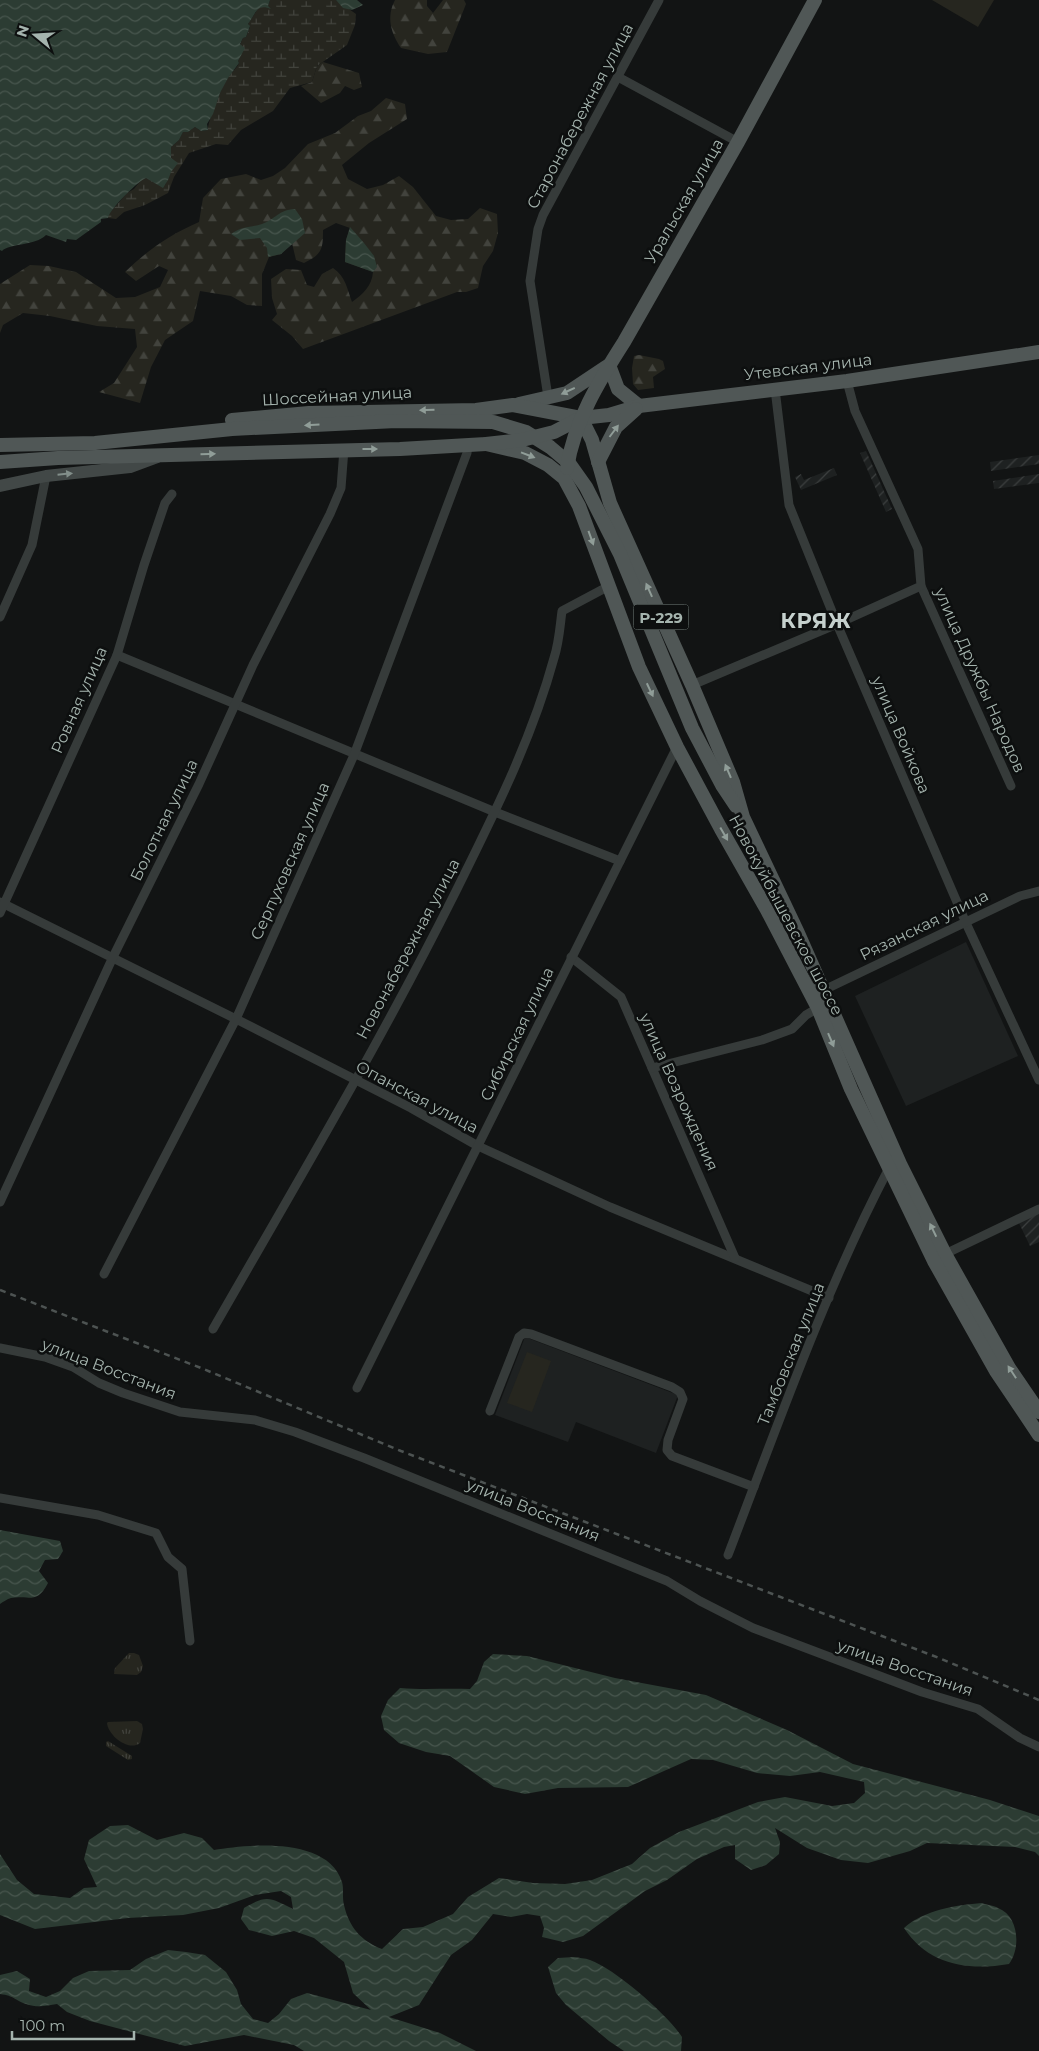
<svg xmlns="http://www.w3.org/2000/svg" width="1039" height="2051" font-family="Montserrat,sans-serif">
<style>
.built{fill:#1e2121}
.industrial{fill:url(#industrial-furrows)}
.grass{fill:url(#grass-tufts)}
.forest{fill:url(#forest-firs)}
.wetland{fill:url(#wetland-marsh)}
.pitch{fill:#26261f}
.water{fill:url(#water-waves)}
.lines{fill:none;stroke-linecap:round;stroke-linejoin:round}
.street{stroke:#363b3a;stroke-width:9}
.secondary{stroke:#424847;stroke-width:12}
.primary{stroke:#505756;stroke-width:14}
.rail{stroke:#4d5352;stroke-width:2.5;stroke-dasharray:6 5;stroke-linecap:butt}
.oneway{fill:#909d98}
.oneway2{fill:#828e8a}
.labels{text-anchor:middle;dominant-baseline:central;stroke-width:5;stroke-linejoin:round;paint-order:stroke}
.shield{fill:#0d0f0f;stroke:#77827e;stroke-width:1}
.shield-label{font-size:15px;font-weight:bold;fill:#a5b4ae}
.street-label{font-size:16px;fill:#a5b4ae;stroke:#0d0f0f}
.district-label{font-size:21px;font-weight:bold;letter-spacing:1px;fill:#c5d0cd;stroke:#0d0f0f}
</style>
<defs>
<pattern id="industrial-furrows" width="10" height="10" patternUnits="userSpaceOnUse" patternTransform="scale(1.25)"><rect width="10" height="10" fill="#1e2121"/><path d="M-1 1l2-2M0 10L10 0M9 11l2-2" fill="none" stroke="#3c3f3f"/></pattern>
<pattern id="grass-tufts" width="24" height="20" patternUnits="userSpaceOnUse" patternTransform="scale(1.25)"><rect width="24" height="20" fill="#26261f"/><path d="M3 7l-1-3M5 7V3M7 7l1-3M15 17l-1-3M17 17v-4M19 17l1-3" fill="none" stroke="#42433d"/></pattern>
<pattern id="forest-firs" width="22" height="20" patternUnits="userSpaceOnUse" patternTransform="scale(1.25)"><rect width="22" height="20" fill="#26261f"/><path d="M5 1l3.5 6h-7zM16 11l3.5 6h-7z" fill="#42433d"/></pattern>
<pattern id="wetland-marsh" width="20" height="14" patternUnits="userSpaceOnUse" patternTransform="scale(1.25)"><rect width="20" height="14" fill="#26261f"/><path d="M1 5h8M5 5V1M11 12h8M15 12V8" fill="none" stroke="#42433d"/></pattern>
<pattern id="water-waves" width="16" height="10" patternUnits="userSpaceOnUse" patternTransform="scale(1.25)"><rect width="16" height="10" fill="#2c3c33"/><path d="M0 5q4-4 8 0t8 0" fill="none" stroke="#48564e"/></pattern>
</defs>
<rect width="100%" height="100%" fill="#121414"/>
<g class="built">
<polygon points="966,942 1018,1056 906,1106 855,996"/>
<polygon points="525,1337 678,1395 656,1453 576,1422 568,1442 495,1415"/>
</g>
<g class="industrial">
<polygon points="866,451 892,509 886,512 860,453"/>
<polygon points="1039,455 1039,464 991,471 990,462"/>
<polygon points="834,468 837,475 801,490 795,477 801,474 804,480"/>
<polygon points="1039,474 1039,483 994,489 993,481"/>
<polygon points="1039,1212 1039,1242 1030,1246 1018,1221"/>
</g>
<g class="grass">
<polygon points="129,1653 134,1653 139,1655 143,1666 141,1672 137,1675 114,1674 115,1668"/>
<path d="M137,1721L142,1724L143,1729L140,1743C128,1752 108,1735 107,1723L108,1722Z"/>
<polygon points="108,1741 132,1756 132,1759 128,1760 106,1746 106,1742"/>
</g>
<g class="forest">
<path d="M395,0H427V6L433,13L443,0H464L466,4L447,52L428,54L401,48C391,33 386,17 395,0Z"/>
<polygon points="323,62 359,73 362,87 354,90 345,86 340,93 321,103 301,86 312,82 317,66"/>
<path d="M386,98L405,104L407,119L369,143L342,165L348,179L367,189L383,185L399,176L413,187L436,216L451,220L468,219L480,208L497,214L498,233L493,251L483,266L478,288L466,292H457L303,349L292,336L272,320L277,314L272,298L271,279L286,269L301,270L307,285L314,287L322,274L333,268C346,277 347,289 352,302C363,294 372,286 373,272L345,262L346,240L350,228L336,223L323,230C323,250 322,254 304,263L296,260L292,243L281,254L269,257L262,274V306L247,305L231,296L200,291L193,321L165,340L151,367L140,403L99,392L114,383L137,347L135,329L97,326L50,316L23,313L3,325L0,333V284L30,265L49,266L76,272L116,298L135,297L160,287L168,270L159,266L136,281L125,272C148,250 169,235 199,222L203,198L221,179L246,174L261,180L273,176L285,168L308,144L335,133L358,116L371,111Z"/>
<polygon points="639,355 659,359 663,361 665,369 653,377 654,388 638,390 633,384 632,368 634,356"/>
</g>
<path class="wetland" d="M270,0H336L356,14L355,25L347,45L317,66L312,82L290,88L273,111L241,130L228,145L216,144L189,153L174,177L168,193L145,205L124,212L116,219L108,218V215L127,193L134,189L142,179L146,178L160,186L165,185C172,172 171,162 171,147L179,140L183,132H188L195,127L201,131L208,130C207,123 222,87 227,79C230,73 236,70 239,63L238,61L244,48L240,45L243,38L246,37L250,27L248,24L259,7L268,6Z"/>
<g class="pitch">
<polygon points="932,0 994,0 978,27"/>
<polygon points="527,1352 551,1361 532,1412 507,1403"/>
</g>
<g class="water">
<path d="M0,0H270L268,6L271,9C256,3 256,14 248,24L250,26L246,37L243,38L240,44L245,48L238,61L239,63L228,78L220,93L213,114L207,124L208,130L201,131L195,127L188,132H183L179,140L171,147V158L178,163L171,172L168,180L163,188L146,178C139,180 109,210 108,218L101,219V222L76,240L67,239L66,242L46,235C35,246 10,243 2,251L0,250Z"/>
<polygon points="336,0 357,0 363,5 352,10 343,8"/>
<path d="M295,209L302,219L305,233L281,254L268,257L267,248L260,238L240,240L231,234C243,226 249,228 262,224C276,219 278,210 295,209Z"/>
<polygon points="350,227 364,243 374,256 377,267 373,272 345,262 346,240"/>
<path d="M0,1530L60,1541L63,1551L58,1559L45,1560L39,1571L48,1583C37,1605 28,1595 11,1598C7,1599 3,1602 0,1604Z"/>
<path d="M493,1654L527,1656L615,1678L706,1695L787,1730L853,1764L990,1800L1039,1816V1856L1035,1852L1015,1847L927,1843L910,1851L868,1863L841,1860L807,1848L775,1828L780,1842L779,1854L766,1865L751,1870L735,1859V1845L724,1847L697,1859L667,1880L645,1891L583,1936L563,1942L542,1937L544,1928L540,1916L527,1914L511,1917L493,1914L472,1940L451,1955L419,2005L389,2017L440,2033L476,2051H304L294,2045L244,2035L185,2046L90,2021L67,2012L57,2004C46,2006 37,2008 26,2004C14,2000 15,1996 0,1994V1975L17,1971L30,1979L29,1991L46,1997L60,1991L73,1978L89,1971L130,1970L146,1959L168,1950L186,1952L205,1955L226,1972L237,1990L241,2004L253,2019L268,2023L279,2014L291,1999L307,1993L371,2010L353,1993L344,1962L314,1938L294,1931L272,1936L249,1930L241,1919L244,1908C268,1894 270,1898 293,1909L291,1897L281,1891L255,1895L219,1908L183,1915L128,1918L35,1929L0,1915V1854L17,1880L34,1894L70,1898L84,1888L97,1887L84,1859L89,1840L110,1826L128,1825L157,1840L184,1833L202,1838L214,1850C249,1844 328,1837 342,1882C344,1889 342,1898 344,1905C349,1927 361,1941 382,1949L403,1929L423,1927L453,1914L468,1897L499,1878L533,1883L565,1884L592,1880L632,1864L650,1848L679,1832L758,1802L785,1797L832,1806L854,1803L865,1793L864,1782L820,1772L790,1776L757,1773L713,1760L691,1759L628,1787L558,1788L525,1794L494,1787L450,1756L426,1752L399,1743L384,1730L381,1716L388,1700L400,1688C424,1690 446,1688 470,1689L477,1681L484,1662Z"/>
<path d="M982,1903C987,1905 993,1905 998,1908C1019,1916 1021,1948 1009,1964C968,1971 928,1965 904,1928C924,1910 956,1905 982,1903Z"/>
<path d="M574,1957C579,1958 585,1958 590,1960C615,1969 667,2014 682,2037L681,2051H624L609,2041L566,2005L556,1993L548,1967L558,1958Z"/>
</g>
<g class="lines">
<g class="street">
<polyline points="618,77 738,142"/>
<polyline points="775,389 789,505 837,624 966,923 1039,1080"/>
<polyline points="548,397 530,281 538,229 543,215 659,0"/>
<polyline points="921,586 1011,786"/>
<polyline points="0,617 32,545 46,476"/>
<polyline points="117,655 495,812 620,861"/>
<polyline points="692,685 837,624 921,586 918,549 855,411 847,381"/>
<polyline points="0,902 236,1019 411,1108 478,1146 610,1207 829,1298"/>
<polyline points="0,913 117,655 144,565 165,503 172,494"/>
<polyline points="571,957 621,997 735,1258"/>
<polyline points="824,990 1020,896 1039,891"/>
<polyline points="652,1068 762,1040 792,1029 806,1015 818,1008"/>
<polyline points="0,1202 113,957 199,784 253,665 330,514 341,488 344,449"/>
<polyline points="945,1254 1039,1209"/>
<polyline points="104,1274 236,1019 354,755 467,453 468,445"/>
<path d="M213,1329C295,1186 380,1043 454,895C492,818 531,742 554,658C559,643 560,626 562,611L609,586"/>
<polyline points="0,1348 45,1357 73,1367 99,1383 123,1393 180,1412 255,1420 295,1432 364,1458 667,1581 700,1601 753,1628 922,1692 978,1709 1020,1738 1039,1747"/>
<polyline points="357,1388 677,747"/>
<polyline points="490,1411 519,1337 524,1333 531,1334 672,1387 680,1392 683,1399 668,1440 667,1450 672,1456 754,1487"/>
<polyline points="0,1498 98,1515 156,1533 168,1557 182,1569 190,1641"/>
<path d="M728,1555C777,1427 825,1290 889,1168"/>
</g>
<polyline class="secondary" points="0,486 46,476 130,467 157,457"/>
<g class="primary">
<polyline points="609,365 618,389 639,406"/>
<polyline points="519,404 567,393 606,367"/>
<polyline points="581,418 592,440 610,503 692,685 733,782 743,817 798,933 901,1166 945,1254 1009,1368 1039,1412"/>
<polyline points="232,420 309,413 476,410 513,405 581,418 609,415 639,406 847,381 1039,352"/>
<polyline points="486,444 525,453 548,465 564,478 579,506 639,667 677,747 721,829 767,910 818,1008 851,1089 934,1261 996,1371 1039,1435"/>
<polyline points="0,445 95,443 232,429 396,421 493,422 526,432 550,447 569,463 586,487 620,554 692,728 722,785 736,806"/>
<polyline points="0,462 58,458 400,449 486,444 522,440 554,432 581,418"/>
<polyline points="598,462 616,427 636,409"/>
<path d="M567,468C574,422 599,381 624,342L738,142L815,0"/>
</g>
<polyline class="rail" points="0,1290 201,1368 401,1451 939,1658 1039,1700"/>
</g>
<defs><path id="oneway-solid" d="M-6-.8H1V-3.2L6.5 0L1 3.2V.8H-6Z" transform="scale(1.25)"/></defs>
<g class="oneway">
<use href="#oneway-solid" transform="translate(568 391) rotate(155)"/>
<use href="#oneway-solid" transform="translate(427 410) rotate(178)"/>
<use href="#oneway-solid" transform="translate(312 425) rotate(177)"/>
<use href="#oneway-solid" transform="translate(614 431) rotate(-53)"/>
<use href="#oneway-solid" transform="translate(370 449)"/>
<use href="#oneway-solid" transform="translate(208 454) rotate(-2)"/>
<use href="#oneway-solid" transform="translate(528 455) rotate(21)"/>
<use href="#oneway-solid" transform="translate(591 538) rotate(70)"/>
<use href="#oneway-solid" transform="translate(649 590) rotate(-114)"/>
<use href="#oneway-solid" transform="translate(650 690) rotate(65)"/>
<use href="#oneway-solid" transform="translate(728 771) rotate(-113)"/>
<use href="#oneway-solid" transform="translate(724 834) rotate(60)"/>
<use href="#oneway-solid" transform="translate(831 1040) rotate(67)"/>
<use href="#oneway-solid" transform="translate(933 1230) rotate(-116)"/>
<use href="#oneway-solid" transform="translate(1012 1372) rotate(-123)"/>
</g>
<use class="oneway2" href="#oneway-solid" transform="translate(65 474) rotate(-6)"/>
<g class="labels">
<rect class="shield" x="633.5" y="604.5" width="55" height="25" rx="4"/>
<g class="shield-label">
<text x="661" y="617">Р-229</text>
</g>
<g class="street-label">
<text transform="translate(580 116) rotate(-62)">Старонабережная улица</text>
<text transform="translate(684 201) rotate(-60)">Уральская улица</text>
<text transform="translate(808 367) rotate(-7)">Утевская улица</text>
<text transform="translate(337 396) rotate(-3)">Шоссейная улица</text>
<text transform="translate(980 680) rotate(66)">улица Дружбы Народов</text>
<text transform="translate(79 700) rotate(-66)">Ровная улица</text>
<text transform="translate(901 735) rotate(67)">улица Войкова</text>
<text transform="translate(164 820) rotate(-64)">Болотная улица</text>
<text transform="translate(290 861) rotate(-66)">Серпуховская улица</text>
<text transform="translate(786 915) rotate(62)">Новокуйбышевское шоссе</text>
<text transform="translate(924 925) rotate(-26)">Рязанская улица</text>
<text transform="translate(408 949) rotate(-62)">Новонабережная улица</text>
<text transform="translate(517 1034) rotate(-64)">Сибирская улица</text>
<text transform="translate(679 1092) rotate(66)">улица Возрождения</text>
<text transform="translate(417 1097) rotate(28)">Опанская улица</text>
<text transform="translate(791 1354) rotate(-68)">Тамбовская улица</text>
<text transform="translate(109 1369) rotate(21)">улица Восстания</text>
<text transform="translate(533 1510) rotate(22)">улица Восстания</text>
<text transform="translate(905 1668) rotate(19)">улица Восстания</text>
</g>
<g class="district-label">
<text x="816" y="620">КРЯЖ</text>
</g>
</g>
<g transform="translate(35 35) rotate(288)" stroke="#0d0f0f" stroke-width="4" paint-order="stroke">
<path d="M0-4L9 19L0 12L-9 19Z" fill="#a5b4ae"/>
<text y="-8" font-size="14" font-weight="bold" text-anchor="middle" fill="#a5b4ae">N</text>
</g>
<path d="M12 2031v8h122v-8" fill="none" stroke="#a5b4ae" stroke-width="2.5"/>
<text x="20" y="2031" font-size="15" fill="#a5b4ae" stroke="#0d0f0f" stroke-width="4" paint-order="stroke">100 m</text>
</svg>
